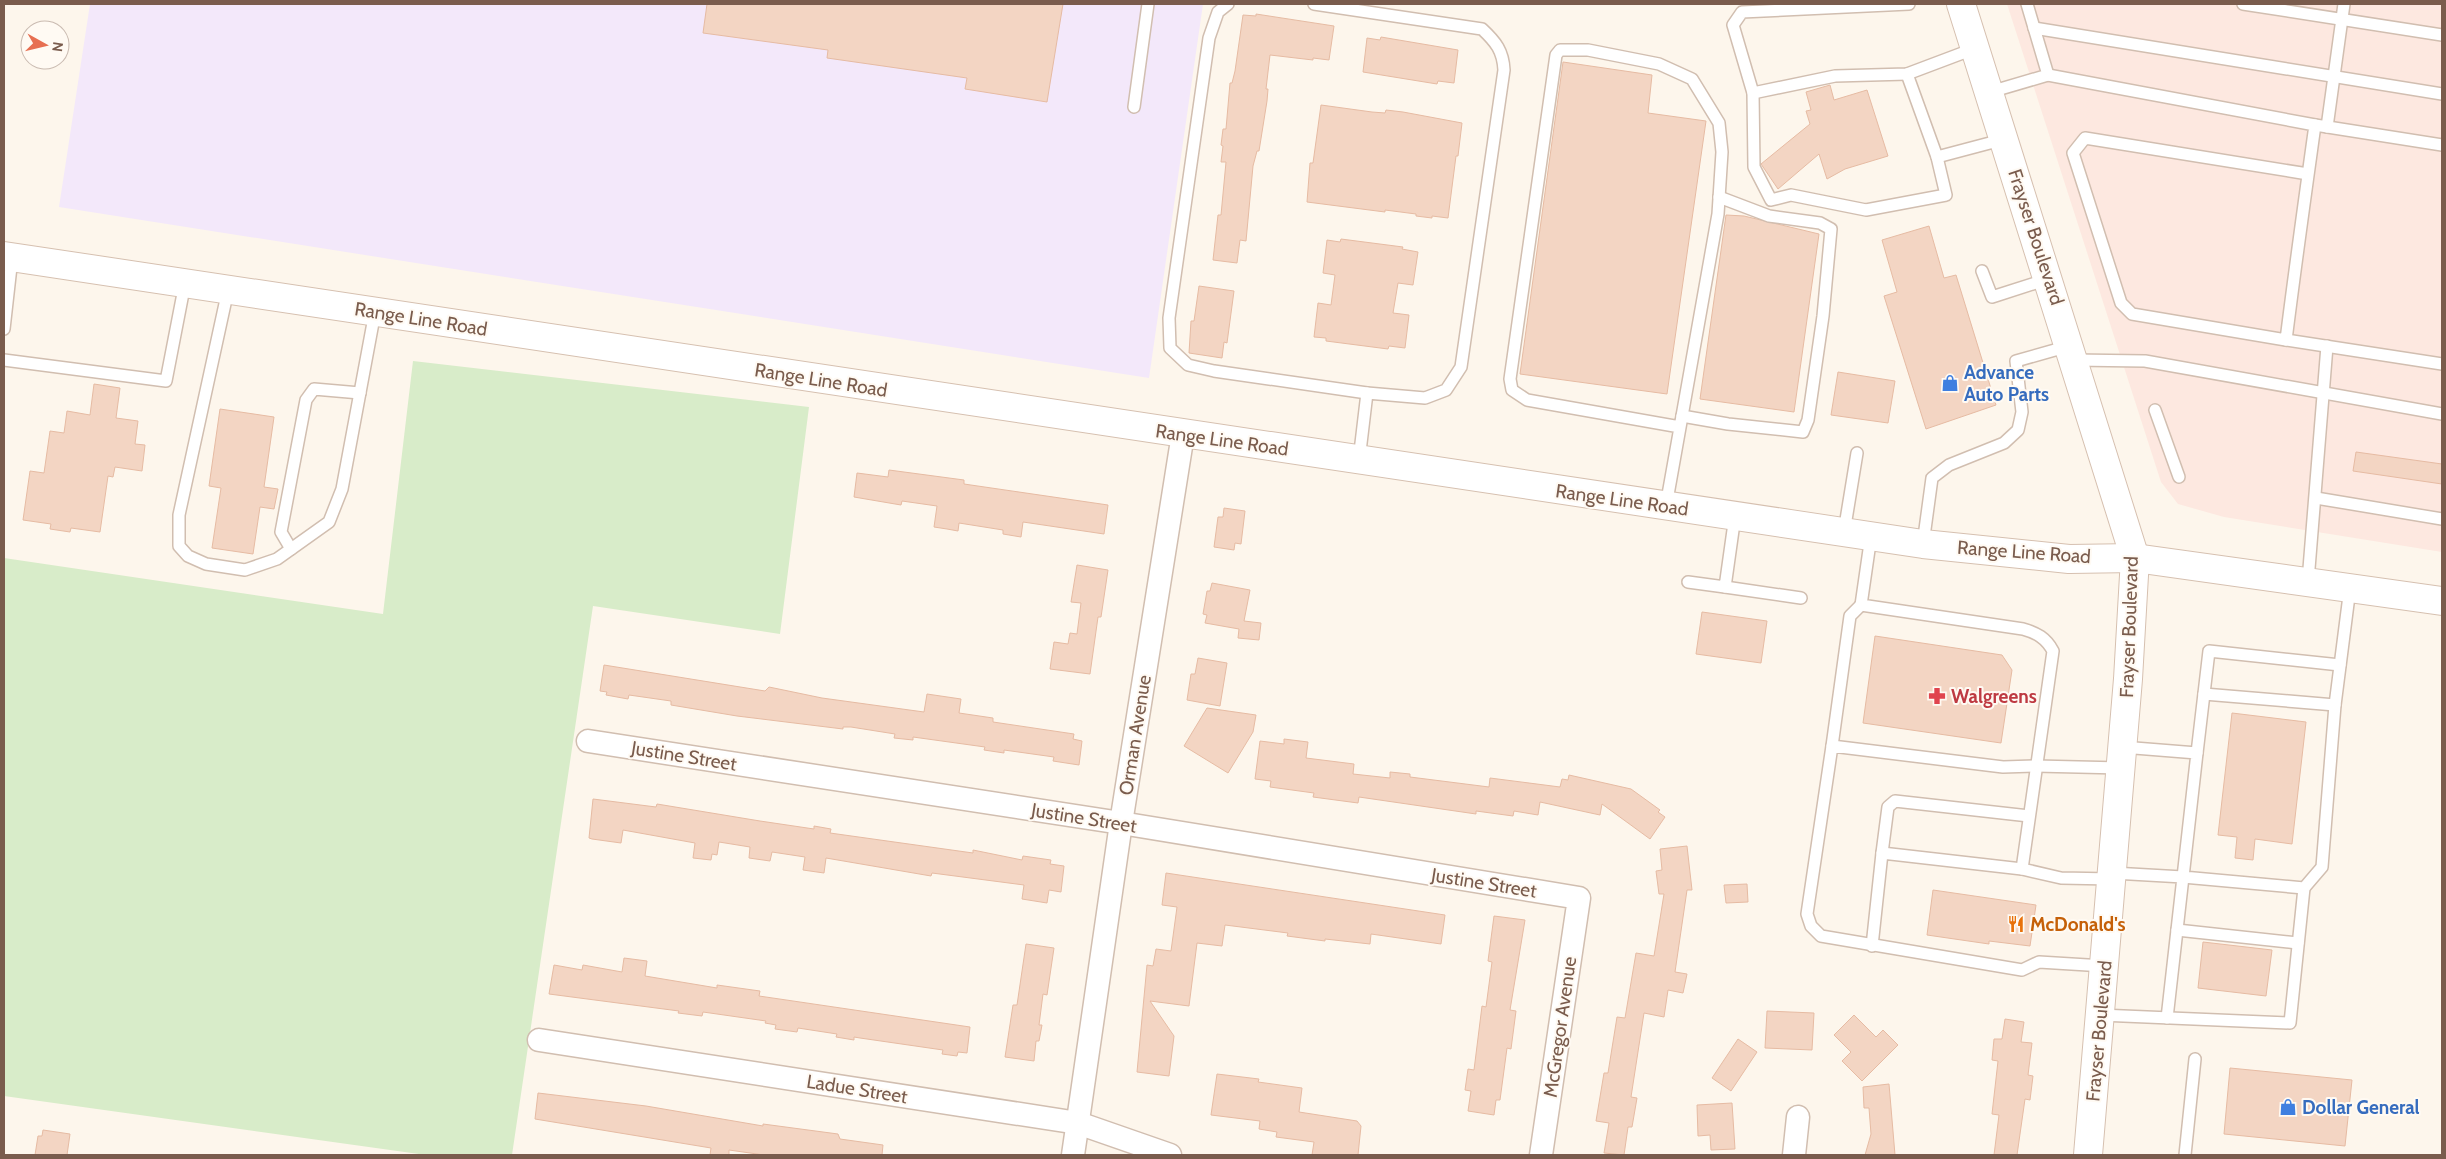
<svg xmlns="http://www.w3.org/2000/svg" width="2446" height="1159" font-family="Cabin,sans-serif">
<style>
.commercial{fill:#fde8e0}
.education{fill:#f3e8fa}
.green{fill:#d8ecc9}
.building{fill:#f3d5c3;stroke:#e6bba3}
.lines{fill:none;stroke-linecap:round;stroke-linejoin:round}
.service-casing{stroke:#d1beb0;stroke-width:14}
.minor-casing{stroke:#d1beb0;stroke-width:25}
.secondary-casing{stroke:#d6c0b0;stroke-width:30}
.service{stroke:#fff;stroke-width:11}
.minor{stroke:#fff;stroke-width:22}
.secondary{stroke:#fff;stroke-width:28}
.labels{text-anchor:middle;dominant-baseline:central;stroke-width:4;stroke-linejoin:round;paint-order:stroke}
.street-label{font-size:19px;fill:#7a5c4d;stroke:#fffaf3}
.shop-label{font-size:19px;font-weight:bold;fill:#366cbe;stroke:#fffaf3;text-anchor:start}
.health-label{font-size:19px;font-weight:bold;fill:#be3a42;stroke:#fffaf3;text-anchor:start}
.food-label{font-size:19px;font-weight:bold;fill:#c56008;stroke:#fffaf3;text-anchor:start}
</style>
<rect width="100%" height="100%" fill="#fdf6ec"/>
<polygon class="commercial" points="2007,4 2442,4 2442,552 2224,517 2178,504 2161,482"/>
<polygon class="education" points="90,4 1203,4 1149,378 59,207"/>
<polygon class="green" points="413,361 809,407 780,634 593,606 512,1155 426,1155 4,1096 4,558 383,614"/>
<g class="building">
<polygon points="707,4 1063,4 1047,102 965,89 967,78 827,58 828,50 703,33"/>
<polygon points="1256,14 1334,26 1329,60 1313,58 1313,60 1270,55 1266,89 1268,89 1267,101 1259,151 1257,151 1253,166 1246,241 1240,240 1237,263 1213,260 1218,215 1221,215 1226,162 1221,162 1223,146 1221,145 1223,129 1226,129 1230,83 1232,83 1235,71 1243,15 1256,16"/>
<polygon points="1381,37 1458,50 1454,83 1438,81 1437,84 1363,72 1367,38 1380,40"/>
<polygon points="1563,62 1652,75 1648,113 1706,121 1667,394 1520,374"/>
<polygon points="1830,85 1834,100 1867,90 1888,156 1845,169 1827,179 1819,154 1778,189 1761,164 1810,124 1806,111 1811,110 1806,92"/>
<polygon points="1321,105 1372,112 1385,113 1386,110 1403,112 1462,123 1458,156 1456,156 1448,218 1432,216 1432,218 1416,216 1416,214 1385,210 1385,212 1307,202 1310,163 1313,163"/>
<polygon points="1726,215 1744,216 1819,234 1794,412 1700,399"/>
<polygon points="1929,226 1944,278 1956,275 1996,405 1926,429 1884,296 1897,292 1882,240"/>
<polygon points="1341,239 1403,247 1402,249 1418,252 1413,285 1398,283 1393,313 1409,315 1405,348 1389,346 1388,349 1326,341 1326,338 1314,337 1318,303 1331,305 1335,275 1323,273 1327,240 1340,242"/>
<polygon points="1199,286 1234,291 1227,343 1224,342 1222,358 1189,353 1191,321 1194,321"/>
<polygon points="1838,372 1895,381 1888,423 1831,415"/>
<polygon points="94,384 120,388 116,418 138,421 135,444 145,445 142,471 115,467 113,477 108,476 100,532 71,528 70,532 50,529 51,524 23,520 30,471 44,473 50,431 64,433 67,411 90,415"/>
<polygon points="220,409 274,417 264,487 278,489 274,509 260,507 253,554 212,548 221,488 209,486"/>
<polygon points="2356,452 2442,464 2442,484 2353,471"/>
<polygon points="889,470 964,480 964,484 1108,505 1104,534 1023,522 1021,537 1003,534 1003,530 959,523 958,531 947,529 934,527 937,506 902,501 901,505 854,497 857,473 888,477"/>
<polygon points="1224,508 1245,511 1241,544 1235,543 1234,550 1214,547 1218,517 1223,517"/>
<polygon points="1077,565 1108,570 1101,617 1098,617 1090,674 1050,669 1054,642 1068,644 1070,633 1077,634 1081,603 1071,602"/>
<polygon points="1212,583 1250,590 1244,621 1261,623 1259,640 1238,638 1239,629 1205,623 1207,615 1203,614 1207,591 1210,591"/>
<polygon points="1702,612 1767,621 1761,663 1696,654"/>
<polygon points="1875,636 2002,655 2012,670 2001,743 1863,723"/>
<polygon points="1198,658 1227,663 1220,706 1187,700 1191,674 1195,674"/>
<polygon points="604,665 765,691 769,687 822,698 924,712 927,694 961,699 959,713 993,718 993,722 1074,734 1073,739 1082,741 1079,765 1053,761 1054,757 1004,750 1004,753 984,750 985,747 913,737 913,740 894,738 895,734 851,727 843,727 843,729 737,716 671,705 671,701 629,695 628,699 606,695 607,692 600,691"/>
<polygon points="1207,708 1256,715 1253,732 1228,773 1184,746"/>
<polygon points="2232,713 2306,722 2292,844 2255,839 2253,860 2235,858 2237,837 2218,835"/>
<polygon points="1284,739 1308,742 1306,758 1354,764 1353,774 1390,778 1390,772 1410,774 1410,777 1489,787 1490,778 1560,787 1562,779 1568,780 1569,775 1631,789 1660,810 1658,812 1665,817 1650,839 1602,804 1600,815 1540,802 1538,815 1514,811 1513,816 1476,811 1476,814 1359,797 1358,803 1313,797 1314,793 1270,787 1271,781 1255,779 1260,741 1284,744"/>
<polygon points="593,799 656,807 657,804 760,821 814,829 814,826 831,829 830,833 973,853 973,850 1022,860 1023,856 1051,860 1050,864 1064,866 1061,892 1049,890 1047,903 1022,899 1024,885 932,873 931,876 826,858 824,873 803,870 805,857 772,852 770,861 749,858 750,847 719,842 717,855 712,854 711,860 693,858 695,843 623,830 621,843 592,839 589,838"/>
<polygon points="1687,846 1692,890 1687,890 1675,972 1687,974 1683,993 1668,990 1664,1017 1644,1013 1631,1097 1637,1098 1632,1127 1628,1127 1624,1155 1604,1153 1609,1123 1596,1121 1604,1073 1608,1073 1617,1017 1625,1018 1636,953 1654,956 1664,894 1659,894 1656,871 1662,870 1660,849"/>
<polygon points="1166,873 1445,915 1441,944 1371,934 1370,944 1325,939 1325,941 1287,936 1288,933 1225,925 1222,946 1197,943 1189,1006 1150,1001 1174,1036 1169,1076 1137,1072 1147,965 1153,966 1156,949 1171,951 1177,907 1162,905"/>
<polygon points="1747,884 1748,902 1726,903 1724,885"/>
<polygon points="1933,890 2036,905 2030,946 1989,941 1989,944 1927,935"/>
<polygon points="1494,916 1525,920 1510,1010 1516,1011 1511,1049 1507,1048 1500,1100 1496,1100 1494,1115 1468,1111 1471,1091 1465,1090 1468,1069 1474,1070 1482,1006 1486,1007 1492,962 1488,961"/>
<polygon points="2203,942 2272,950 2266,996 2198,988"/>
<polygon points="1026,944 1054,948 1047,995 1043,994 1039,1025 1042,1025 1039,1041 1036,1041 1034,1061 1005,1057 1013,1005 1017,1005"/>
<polygon points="624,958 647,961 645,976 717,988 717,985 760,991 759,996 970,1027 967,1053 958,1052 957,1056 942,1054 943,1050 860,1038 854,1037 854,1040 836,1037 837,1034 798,1028 797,1032 775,1029 776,1025 765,1023 766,1021 703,1012 702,1016 678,1013 679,1011 549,994 554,965 582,970 583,965 622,972"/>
<polygon points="1767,1011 1814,1013 1812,1050 1765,1048"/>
<polygon points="1854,1015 1876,1037 1883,1030 1898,1045 1862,1081 1842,1061 1851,1052 1834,1035"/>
<polygon points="2005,1019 2024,1022 2021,1042 2032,1043 2028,1075 2033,1076 2030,1100 2025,1099 2017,1155 1994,1155 1999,1115 1992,1114 1998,1061 1992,1060 1994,1039 2002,1039"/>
<polygon points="1738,1039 1757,1052 1731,1091 1712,1078"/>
<polygon points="2230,1068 2352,1080 2345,1146 2224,1134"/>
<polygon points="1217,1074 1259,1079 1258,1082 1302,1088 1299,1112 1357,1121 1361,1126 1358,1155 1312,1155 1314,1142 1276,1137 1277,1132 1259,1129 1260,1121 1211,1115"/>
<polygon points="1889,1084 1895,1155 1865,1155 1871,1134 1869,1108 1864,1108 1863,1087"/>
<polygon points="538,1093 646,1106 763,1126 763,1124 838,1134 840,1139 883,1145 882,1155 764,1155 729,1150 729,1155 710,1155 711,1148 535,1119"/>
<polygon points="1732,1103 1735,1149 1711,1150 1710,1135 1698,1136 1697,1105"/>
<polygon points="43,1130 70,1134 67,1155 35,1155 38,1136 42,1136"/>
</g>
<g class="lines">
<g class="service-casing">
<g id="service">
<polyline points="1228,4 1218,12 1209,38 1169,318 1170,348 1188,365 1214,371 1367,393"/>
<path d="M1314,4L1482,29C1496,42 1503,51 1504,70L1461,367L1446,390L1425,398L1367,393L1359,460"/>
<polyline points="2243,4 2442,35"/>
<polyline points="2034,28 2442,94"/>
<polyline points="1907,74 1937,157 1946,195 1866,210 1791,195 1771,200 1754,167 1753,93 1733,25 1742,12 1909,4"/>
<path d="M2048,75L2315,125C2305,197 2295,268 2286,340L2132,314L2121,303L2073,153L2085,138L2308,174"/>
<polyline points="1990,92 2048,75 2027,4"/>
<polyline points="1753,93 1835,76 1907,74 1976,48"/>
<polyline points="1134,107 1148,4"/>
<polyline points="2315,125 2442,145"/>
<polyline points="2327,127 2344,4"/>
<polyline points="1937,157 2005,139"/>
<polyline points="1982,271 1992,297 2048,279"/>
<polyline points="228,290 179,515 179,546 188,556 206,564 245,570 277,559 329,522 342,489 375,312"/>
<polyline points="4,329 12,258"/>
<polyline points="2286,340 2442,364"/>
<polyline points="4,360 166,381 185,283"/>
<polyline points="2074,360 2145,361 2442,414"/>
<polyline points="2155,410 2179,477"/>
<polyline points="1682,416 1728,424 1803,432 1808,420 1823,316 1831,229 1820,223 1769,216 1719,197"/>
<polyline points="2316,498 2442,519"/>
<polyline points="1666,506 1718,214 1722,152 1719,123 1692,79 1659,64 1588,50 1560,50 1556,55 1510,379 1512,390 1527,400 1680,427"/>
<polyline points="1844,532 1857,453"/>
<path d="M1871,536L1861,605L2023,629C2037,633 2046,638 2053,651L2022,869"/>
<polyline points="1923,544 1932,478 1949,465 2004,443 2018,430 2022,412 2016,361 2069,346"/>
<polyline points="291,549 281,532 306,400 314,389 360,393"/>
<polyline points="2308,581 2327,346"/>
<polyline points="1688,582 1725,587 1735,516"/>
<polyline points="1725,587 1801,598"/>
<polyline points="2204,694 2335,705"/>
<polyline points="1832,746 1850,616 1861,605"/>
<polyline points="2122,747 2197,753 2183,877 2304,888 2322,867 2335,705 2350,588"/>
<polyline points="2197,753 2209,651 2340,665"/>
<polyline points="1882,853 1888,807 1895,801 2029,816"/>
<polyline points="2113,873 2183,877 2167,1018"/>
<polyline points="2177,930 2298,943"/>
<polyline points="1872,946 1882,853 2022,869 2061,878 2112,879"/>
<polyline points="2104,966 2039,962 2022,970 1821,936 1811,926 1807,914 1832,746 2003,767 2036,766 2121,768"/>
<polyline points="2100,1015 2290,1023 2304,888"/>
<polyline points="2185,1155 2195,1059"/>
</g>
</g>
<g class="minor-casing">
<g id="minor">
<polyline points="588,741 1121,823 1579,898 1541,1155"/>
<polyline points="539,1040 1078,1123 1170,1155"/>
<polyline points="1073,1155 1121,823 1183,434"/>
<polyline points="1794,1155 1798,1117"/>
</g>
</g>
<g class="secondary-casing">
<g id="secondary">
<polyline points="1961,4 2135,558 2128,679 2088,1155"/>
<polyline points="4,256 1923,544 2069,559 2135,558 2442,601"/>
</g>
</g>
<use href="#service" class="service"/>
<use href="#minor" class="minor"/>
<use href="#secondary" class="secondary"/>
</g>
<defs>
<g id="shop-bare" transform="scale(1.35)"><path d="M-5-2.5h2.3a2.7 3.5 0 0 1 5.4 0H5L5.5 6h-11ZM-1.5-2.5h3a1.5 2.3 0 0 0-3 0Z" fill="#3f7fe0" stroke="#fffaf3" stroke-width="2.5" paint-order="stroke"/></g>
<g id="pharmacy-bare" transform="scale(1.35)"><path d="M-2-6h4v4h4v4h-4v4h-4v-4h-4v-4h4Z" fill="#e0444e" stroke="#fffaf3" stroke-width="2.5" paint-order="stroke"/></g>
<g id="restaurant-bare" transform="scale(1.35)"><path d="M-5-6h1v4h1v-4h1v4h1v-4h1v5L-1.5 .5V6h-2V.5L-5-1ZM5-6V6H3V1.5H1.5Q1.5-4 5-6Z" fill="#e8710a" stroke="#fffaf3" stroke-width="2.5" paint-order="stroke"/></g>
</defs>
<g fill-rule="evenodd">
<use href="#shop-bare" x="1950" y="383"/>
<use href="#pharmacy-bare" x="1937" y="696"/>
<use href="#restaurant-bare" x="2016" y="924"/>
<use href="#shop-bare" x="2288" y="1107"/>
</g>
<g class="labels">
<g class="street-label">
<text transform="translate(2036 237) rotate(72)">Frayser Boulevard</text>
<text transform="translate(421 319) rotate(9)">Range Line Road</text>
<text transform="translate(821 380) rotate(9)">Range Line Road</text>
<text transform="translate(1222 440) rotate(8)">Range Line Road</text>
<text transform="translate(1622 500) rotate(8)">Range Line Road</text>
<text transform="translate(2024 552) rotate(4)">Range Line Road</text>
<text transform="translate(2129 627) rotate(-88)">Frayser Boulevard</text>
<text transform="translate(1135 735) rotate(-81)">Orman Avenue</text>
<text transform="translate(684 756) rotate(9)">Justine Street</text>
<text transform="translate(1084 818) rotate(9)">Justine Street</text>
<text transform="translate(1484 883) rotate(9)">Justine Street</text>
<text transform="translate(1560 1027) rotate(-82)">McGregor Avenue</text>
<text transform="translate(2099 1031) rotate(-85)">Frayser Boulevard</text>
<text transform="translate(857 1089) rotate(9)">Ladue Street</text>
</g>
<g class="shop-label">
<text x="1964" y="372">Advance<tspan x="1964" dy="22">Auto Parts</tspan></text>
<text x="2302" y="1107">Dollar General</text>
</g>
<g class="health-label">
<text x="1951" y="696">Walgreens</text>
</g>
<g class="food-label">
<text x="2030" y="924">McDonald's</text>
</g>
</g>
<rect width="2446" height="1159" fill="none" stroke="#7a5c4d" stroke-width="10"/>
<g transform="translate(45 45) rotate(98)"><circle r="24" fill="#fffaf3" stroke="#cabbb1"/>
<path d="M0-4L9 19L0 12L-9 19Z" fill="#e76f51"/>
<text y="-8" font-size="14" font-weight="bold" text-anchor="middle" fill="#7a5c4d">N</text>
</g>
</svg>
